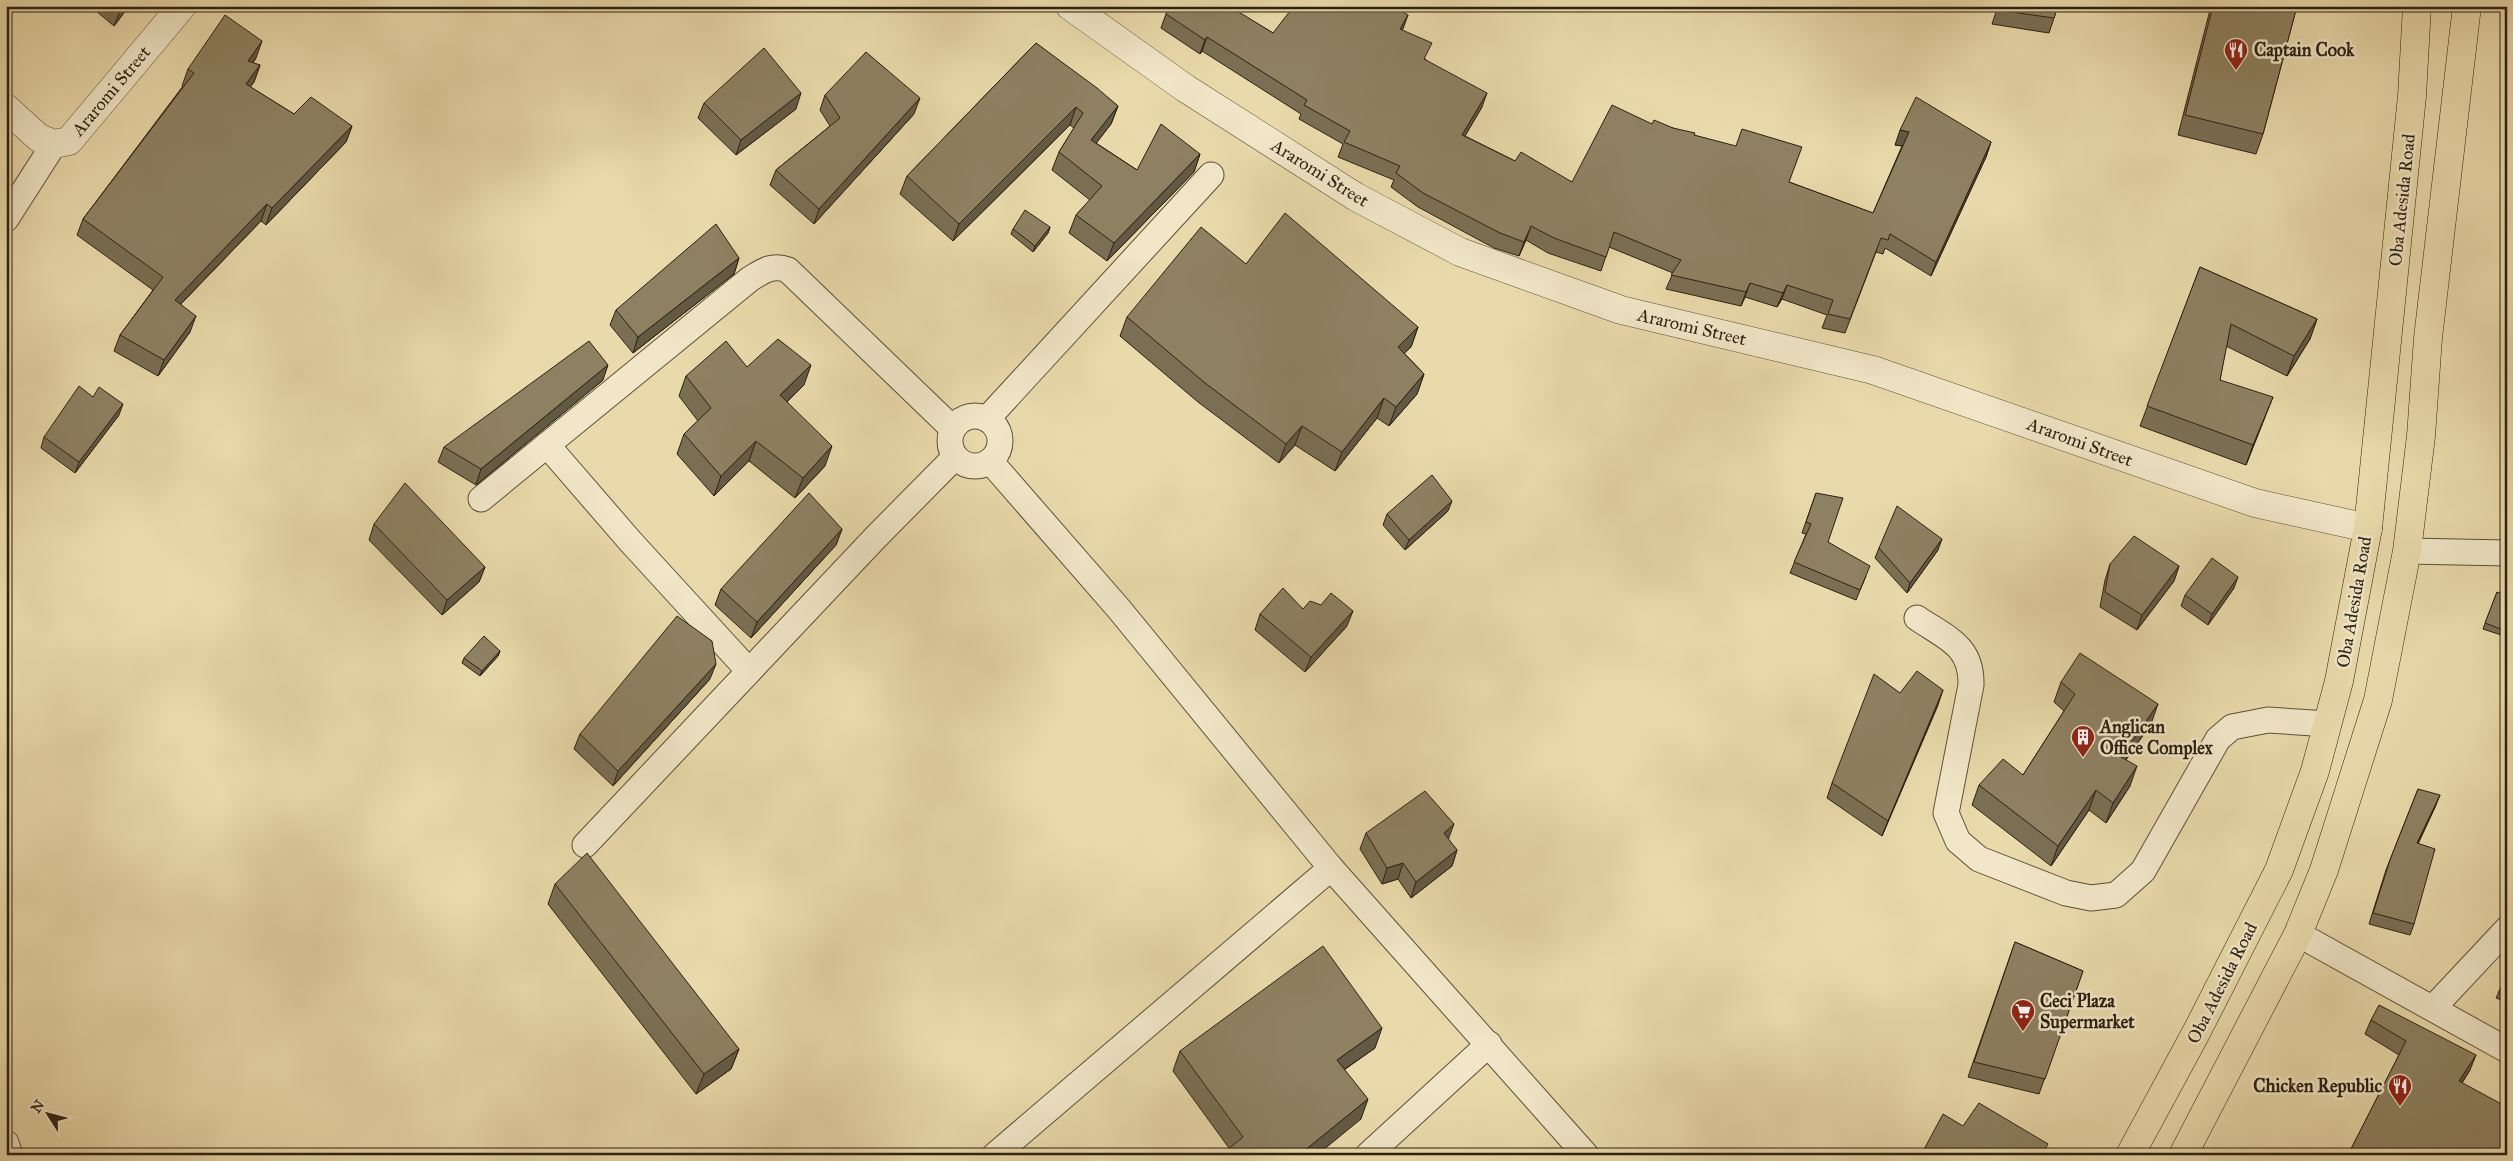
<svg xmlns="http://www.w3.org/2000/svg" width="2513" height="1161" font-family="'IM FELL Great Primer',serif">
<style>
.lines{fill:none;stroke-linecap:round;stroke-linejoin:round}
.minor-casing{stroke:#5b4f39;stroke-width:27}
.tertiary-casing{stroke:#5b4f39;stroke-width:29}
.primary-casing{stroke:#2b2113;stroke-width:29}
.minor{stroke:#f1e7c8;stroke-width:25}
.tertiary{stroke:#f1e7c8;stroke-width:28}
.primary{stroke:#eadaab;stroke-width:28}
.wall{fill:#7a6f54;stroke:#2b2113}
.shaded-wall{fill:#635a45;stroke:#2b2113}
.building{fill:#8e8162;stroke:#2b2113}
.labels{text-anchor:middle;dominant-baseline:central;stroke-width:5;stroke-linejoin:round;paint-order:stroke}
.poi-label{font-size:18px;font-weight:bold;fill:#2b2113;stroke:#f1e7c8;text-anchor:start}
.street-label{font-size:18px;fill:#2b2113;stroke:#f1e7c8}
</style>
<rect width="100%" height="100%" fill="#eadaab"/>
<filter id="stains"><feTurbulence type="fractalNoise" baseFrequency=".004" numOctaves="4"/><feColorMatrix values="0 0 0 0 .2 0 0 0 0 .09 0 0 0 0 .02 0 0 0 .5 -.17"/></filter>
<radialGradient id="worn" r=".72"><stop offset=".6" stop-color="#630" stop-opacity="0"/><stop offset="1" stop-color="#630" stop-opacity=".3"/></radialGradient>
<g class="lines">
<g class="minor-casing">
<g id="minor">
<polyline points="6,219 54,144"/>
<circle cx="975" cy="441" r="25"/>
<polyline points="987,419 1211,175"/>
<polyline points="547,445 630,541 749,671"/>
<polyline points="990,461 1119,609 1331,868 1586,1155"/>
<path d="M481,499L750,279C763,271 772,264 788,270L953,429"/>
<polyline points="2407,551 2507,553"/>
<path d="M1917,618C1946,638 1972,645 1971,685L1946,813L1958,841L1979,859L2066,893L2091,898L2116,895L2143,871L2218,739L2232,727L2268,720L2328,724"/>
<polyline points="585,845 875,538 955,457"/>
<polyline points="2298,934 2507,1050"/>
<polyline points="2433,1008 2507,929"/>
<polyline points="6,1143 10,1155"/>
<polyline points="995,1155 1331,868"/>
<polyline points="1368,1155 1489,1044"/>
</g>
</g>
<g class="tertiary-casing">
<g id="tertiary">
<polyline points="1070,6 1185,88 1356,197 1460,252 1621,310 1873,370 2255,503 2368,528"/>
<polyline points="6,108 39,138 54,144 69,141 182,6"/>
</g>
</g>
<g class="primary-casing">
<g id="primary">
<polyline points="2130,1155 2197,1031 2279,870 2315,771 2339,681 2368,528 2412,96 2417,6"/>
<polyline points="2183,1155 2298,934 2324,870 2378,700 2407,551 2421,436 2428,338 2467,6"/>
</g>
</g>
<use href="#minor" class="minor"/>
<use href="#tertiary" class="tertiary"/>
<use href="#primary" class="primary"/>
</g>
<g class="wall">
<polygon points="90,6 129,6 114,26"/>
<polygon points="1171,6 1232,6 1231,8 1273,33 1402,30 1426,60 1482,107 1465,136 1515,161 1572,182 1652,124 1673,128 1694,135 1789,182 1873,213 1902,146 1895,145 1991,142 1986,157 1931,276 1885,248 1883,254 1876,252 1845,333 1822,328 1827,315 1782,299 1777,307 1745,297 1741,306 1666,289 1673,273 1609,247 1601,271 1548,253 1526,240 1519,256 1494,248 1418,207 1391,187 1394,180 1338,157 1343,144 1299,119 1301,114 1202,51 1200,54 1161,28 1166,14"/>
<polygon points="1998,6 2058,6 2049,33 1992,24"/>
<polygon points="2211,6 2297,6 2263,134 2256,154 2178,135"/>
<polygon points="1036,43 1118,106 1111,124 1096,143 1137,170 1200,154 1194,172 1107,261 1069,233 1076,215 1090,200 1052,170 1059,152 1074,128 1070,125 953,241 900,194 907,176"/>
<polygon points="256,58 253,63 260,65 254,82 250,87 294,114 352,126 346,142 266,225 261,221 181,304 190,332 158,376 114,351 120,335 153,290 77,235 83,219 183,86 182,86 188,69"/>
<polygon points="825,95 914,114 814,224 770,185 776,170 830,126 820,110"/>
<polygon points="704,103 796,109 736,155 698,118"/>
<polygon points="1050,227 1048,233 1033,252 1011,234 1013,229"/>
<polygon points="739,258 734,274 633,353 610,325 616,310"/>
<polygon points="1246,264 1418,327 1411,347 1404,353 1424,374 1417,394 1389,426 1377,418 1335,471 1295,445 1279,463 1198,402 1120,336 1127,317"/>
<polygon points="2200,267 2317,319 2310,339 2287,376 2226,346 2220,380 2265,417 2246,465 2140,426"/>
<polygon points="747,367 804,385 787,402 825,466 795,498 749,461 714,496 677,454 684,434 698,421 679,396 686,376"/>
<polygon points="603,380 476,485 438,462 444,447"/>
<polygon points="93,397 119,415 75,473 41,448 44,437"/>
<polygon points="1816,493 1828,542 1866,576 1856,600 1790,573 1806,534 1802,533"/>
<polygon points="1448,511 1405,550 1383,525 1387,514"/>
<polygon points="374,524 485,567 479,582 442,615 369,540"/>
<polygon points="842,529 836,545 751,638 715,605 721,589"/>
<polygon points="1879,548 1938,550 1907,593 1875,558"/>
<polygon points="2110,564 2179,566 2174,581 2137,630 2100,607 2105,580"/>
<polygon points="2234,588 2208,625 2181,606 2185,595"/>
<polygon points="2497,592 2507,630 2504,636 2483,629"/>
<polygon points="1303,609 1347,626 1305,672 1255,630 1260,614"/>
<polygon points="500,651 498,656 480,676 462,663 464,658"/>
<polygon points="710,679 613,786 574,749 580,734"/>
<polygon points="2061,682 2151,724 2126,760 2130,786 2106,823 2089,810 2051,866 1972,805 1979,785 2023,775 2064,711 2054,702"/>
<polygon points="1900,693 1938,705 1882,836 1827,798 1832,783"/>
<polygon points="2418,789 2436,805 2418,844 2414,924 2410,935 2369,924 2386,870"/>
<polygon points="1366,833 1448,839 1457,850 1452,866 1411,898 1398,879 1382,884 1360,849"/>
<polygon points="555,884 739,1049 731,1069 696,1094 548,904"/>
<polygon points="2015,942 2083,971 2039,1094 1968,1077"/>
<polygon points="2507,976 2507,1002 2496,998"/>
<polygon points="2371,1020 2470,1070 2462,1083 2507,1155 2349,1155 2351,1149 2399,1055 2365,1034"/>
<polygon points="1375,1048 1344,1070 1361,1119 1229,1148 1173,1071 1180,1051"/>
</g>
<g class="shaded-wall">
<polygon points="123,6 129,6 114,26 120,11"/>
<polygon points="1408,15 1403,29 1394,43 1400,29"/>
<polygon points="1207,37 1202,51 1200,54 1205,40"/>
<polygon points="262,41 256,58 242,77 248,61"/>
<polygon points="260,65 254,82 240,101 246,84"/>
<polygon points="801,93 796,109 736,155 741,140"/>
<polygon points="1487,93 1482,107 1457,149 1462,135"/>
<polygon points="920,98 914,114 814,224 819,209"/>
<polygon points="1118,106 1111,124 1085,158 1091,140"/>
<polygon points="1076,107 1070,125 953,241 959,224"/>
<polygon points="352,126 346,142 266,225 272,208"/>
<polygon points="1900,130 1909,132 1904,146 1895,145"/>
<polygon points="1991,142 1986,157 1931,276 1936,262"/>
<polygon points="1200,154 1194,172 1107,261 1114,243"/>
<polygon points="267,204 261,221 169,316 175,300"/>
<polygon points="1531,226 1526,240 1519,256 1524,242"/>
<polygon points="1050,227 1048,233 1033,252 1035,246"/>
<polygon points="739,258 734,274 633,353 638,337"/>
<polygon points="1750,283 1745,297 1741,306 1746,292"/>
<polygon points="1787,285 1782,299 1777,307 1783,293"/>
<polygon points="196,316 190,332 158,376 164,360"/>
<polygon points="2317,319 2310,339 2287,376 2294,356"/>
<polygon points="1418,327 1411,347 1391,366 1398,347"/>
<polygon points="608,365 603,380 476,485 481,469"/>
<polygon points="811,365 804,385 773,415 780,395"/>
<polygon points="1424,374 1417,394 1389,426 1396,407"/>
<polygon points="2273,397 2265,417 2246,465 2253,445"/>
<polygon points="1384,398 1377,418 1335,471 1342,452"/>
<polygon points="123,404 119,415 75,473 79,462"/>
<polygon points="1302,426 1295,445 1279,463 1286,444"/>
<polygon points="756,441 749,461 714,496 721,476"/>
<polygon points="832,446 825,466 795,498 803,478"/>
<polygon points="1452,501 1448,511 1405,550 1409,540"/>
<polygon points="842,529 836,545 751,638 757,622"/>
<polygon points="1942,539 1938,550 1907,593 1910,583"/>
<polygon points="2179,566 2174,581 2137,630 2142,615"/>
<polygon points="485,567 479,582 442,615 447,600"/>
<polygon points="2238,577 2234,588 2208,625 2212,614"/>
<polygon points="1353,611 1347,626 1305,672 1311,657"/>
<polygon points="500,651 498,656 480,676 482,671"/>
<polygon points="716,664 710,679 613,786 618,771"/>
<polygon points="1943,690 1938,705 1882,836 1888,821"/>
<polygon points="2158,704 2151,724 2113,777 2121,757"/>
<polygon points="2137,766 2130,786 2106,823 2113,803"/>
<polygon points="2096,790 2089,810 2051,866 2058,846"/>
<polygon points="2440,795 2436,805 2413,854 2417,843"/>
<polygon points="1454,824 1448,840 1444,833"/>
<polygon points="1457,850 1452,866 1411,898 1416,882"/>
<polygon points="1403,863 1398,879 1382,884 1387,868"/>
<polygon points="1382,1028 1375,1048 1329,1080 1337,1060"/>
<polygon points="739,1049 731,1069 696,1094 704,1074"/>
<polygon points="2476,1055 2470,1070 2453,1096 2459,1081"/>
<polygon points="1368,1099 1361,1119 1317,1155 1299,1155"/>
</g>
<g class="building">
<polygon points="114,6 123,6 120,11"/>
<polygon points="1171,6 1229,6 1273,33 1294,6 1392,6 1408,15 1400,29 1432,43 1424,59 1487,93 1462,135 1515,161 1521,152 1572,182 1612,105 1652,124 1654,120 1673,128 1695,133 1694,135 1736,146 1742,129 1802,147 1789,182 1873,213 1909,132 1900,130 1916,97 1991,142 1936,262 1890,234 1888,240 1881,238 1850,319 1828,314 1833,300 1787,285 1783,293 1750,283 1746,292 1671,275 1681,260 1614,232 1606,257 1554,238 1531,226 1524,242 1500,233 1423,193 1396,173 1400,166 1344,142 1350,131 1304,105 1307,100 1207,37 1205,40 1166,14"/>
<polygon points="1998,6 2058,6 2054,18 1997,10"/>
<polygon points="2213,6 2297,6 2263,134 2185,115"/>
<polygon points="225,15 262,41 248,61 260,65 246,84 294,114 311,97 352,126 272,208 267,204 175,300 196,316 164,360 120,335 163,277 83,219 194,73 188,69"/>
<polygon points="1036,43 1097,88 1118,106 1091,140 1137,170 1161,124 1200,154 1114,243 1076,215 1102,186 1059,152 1083,113 1076,107 959,224 907,176"/>
<polygon points="764,48 801,93 741,140 704,103"/>
<polygon points="866,52 920,98 819,209 776,170 840,118 825,95"/>
<polygon points="1025,210 1050,227 1035,246 1013,229"/>
<polygon points="1285,213 1418,327 1398,347 1424,374 1396,407 1384,398 1342,452 1302,426 1286,444 1205,383 1127,317 1201,227 1246,264"/>
<polygon points="716,224 739,258 638,337 616,310"/>
<polygon points="2200,267 2317,319 2294,356 2231,324 2220,380 2273,397 2253,445 2147,406"/>
<polygon points="778,339 811,365 780,395 832,446 803,478 756,441 721,476 684,434 711,408 686,376 726,341 747,367"/>
<polygon points="589,341 608,365 481,469 444,447"/>
<polygon points="79,386 93,397 99,387 123,404 79,462 44,437"/>
<polygon points="1432,475 1452,501 1409,540 1387,514"/>
<polygon points="405,483 485,567 447,600 374,524"/>
<polygon points="809,493 842,529 757,622 721,589"/>
<polygon points="1816,493 1843,498 1828,542 1870,566 1860,590 1794,562 1811,524 1806,522"/>
<polygon points="1897,506 1942,539 1910,583 1879,548"/>
<polygon points="2134,536 2179,566 2142,615 2105,592 2110,564"/>
<polygon points="2212,558 2238,577 2212,614 2185,595"/>
<polygon points="1283,588 1303,609 1310,601 1321,605 1331,593 1353,611 1311,657 1260,614"/>
<polygon points="2497,592 2507,595 2507,629 2506,631 2485,623"/>
<polygon points="677,616 712,641 716,664 618,771 580,734"/>
<polygon points="484,636 500,651 482,671 464,658"/>
<polygon points="2080,653 2158,704 2121,757 2137,766 2113,803 2096,790 2058,846 1979,785 2003,759 2023,775 2075,694 2061,682"/>
<polygon points="1917,671 1943,690 1888,821 1832,783 1874,674 1900,693"/>
<polygon points="2418,789 2440,795 2417,843 2435,849 2414,924 2373,913 2390,860"/>
<polygon points="1425,791 1454,824 1444,833 1457,850 1416,882 1403,863 1387,868 1366,833"/>
<polygon points="587,853 739,1049 704,1074 555,884"/>
<polygon points="2015,942 2083,971 2045,1079 1974,1062"/>
<polygon points="1323,946 1382,1028 1337,1060 1368,1099 1299,1155 1221,1155 1243,1137 1180,1051"/>
<polygon points="2507,976 2507,996 2498,993"/>
<polygon points="2379,1005 2476,1055 2459,1081 2507,1107 2507,1155 2361,1155 2351,1149 2406,1041 2371,1020"/>
<polygon points="1979,1103 2048,1144 2042,1155 1971,1155 1969,1154 1968,1155 1921,1155 1943,1114 1963,1126"/>
</g>
<defs>
<g id="restaurant-pin" transform="scale(1.25)"><path d="M0 17L-7.5 6A9.5 9.5 0 1 1 7.5 6Z" fill="#8f2418" stroke="#f1e7c8"/><path d="M-5-6h1v4h1v-4h1v4h1v-4h1v5L-1.5 .5V6h-2V.5L-5-1ZM5-6V6H3V1.5H1.5Q1.5-4 5-6Z" fill="#fff"/></g>
<g id="building-pin" transform="scale(1.25)"><path d="M0 17L-7.5 6A9.5 9.5 0 1 1 7.5 6Z" fill="#8f2418" stroke="#f1e7c8"/><path d="M-4-6H4V6H1V3H-1V6H-4ZM-2.5-4.3h1.7v1.8h-1.7ZM.8-4.3h1.7v1.8H.8ZM-2.5-1h1.7V.8h-1.7ZM.8-1h1.7V.8H.8Z" fill="#fff"/></g>
<g id="supermarket-pin" transform="scale(1.25)"><path d="M0 17L-7.5 6A9.5 9.5 0 1 1 7.5 6Z" fill="#8f2418" stroke="#f1e7c8"/><path d="M-6-5.5h2.5l.6 2H6L4.5 2H-2.5L-4.4-4H-6ZM-1.5 3.2a1.3 1.3 0 1 0 .1 0ZM3 3.2a1.3 1.3 0 1 0 .1 0Z" fill="#fff"/></g>
</defs>
<g fill-rule="evenodd">
<use href="#restaurant-pin" x="2236" y="50"/>
<use href="#building-pin" x="2083" y="737"/>
<use href="#supermarket-pin" x="2023" y="1011"/>
<use href="#restaurant-pin" x="2400" y="1086"/>
</g>
<g class="labels">
<g class="poi-label">
<text x="2254" y="50">Captain Cook</text>
<text x="2100" y="727">Anglican<tspan x="2100" dy="21">Office Complex</tspan></text>
<text x="2040" y="1001">Ceci Plaza<tspan x="2040" dy="21">Supermarket</tspan></text>
<text x="2382" y="1086" text-anchor="end">Chicken Republic</text>
</g>
<g class="street-label">
<text transform="translate(111 91) rotate(-50)">Araromi Street</text>
<text transform="translate(1320 173) rotate(32)">Araromi Street</text>
<text transform="translate(2402 200) rotate(-84)">Oba Adesida Road</text>
<text transform="translate(1692 327) rotate(13)">Araromi Street</text>
<text transform="translate(2080 442) rotate(20)">Araromi Street</text>
<text transform="translate(2354 602) rotate(-80)">Oba Adesida Road</text>
<text transform="translate(2222 983) rotate(-63)">Oba Adesida Road</text>
</g>
</g>
<rect width="2513" height="1161" fill="none" stroke="#eadaab" stroke-width="25"/>
<rect x="8" y="8" width="2498" height="1146" fill="none" stroke="#2b2113" stroke-width="2.5"/>
<rect x="12" y="12" width="2488" height="1136" fill="none" stroke="#2b2113"/>
<g transform="translate(48 1114) rotate(306)" stroke="#f1e7c8" stroke-width="4" paint-order="stroke">
<path d="M0-4L9 19L0 12L-9 19Z" fill="#2b2113"/>
<text y="-8" font-size="14" font-weight="bold" text-anchor="middle" fill="#2b2113">N</text>
</g>
<rect width="100%" height="100%" filter="url(#stains)"/>
<rect width="100%" height="100%" fill="url(#worn)"/>
</svg>
